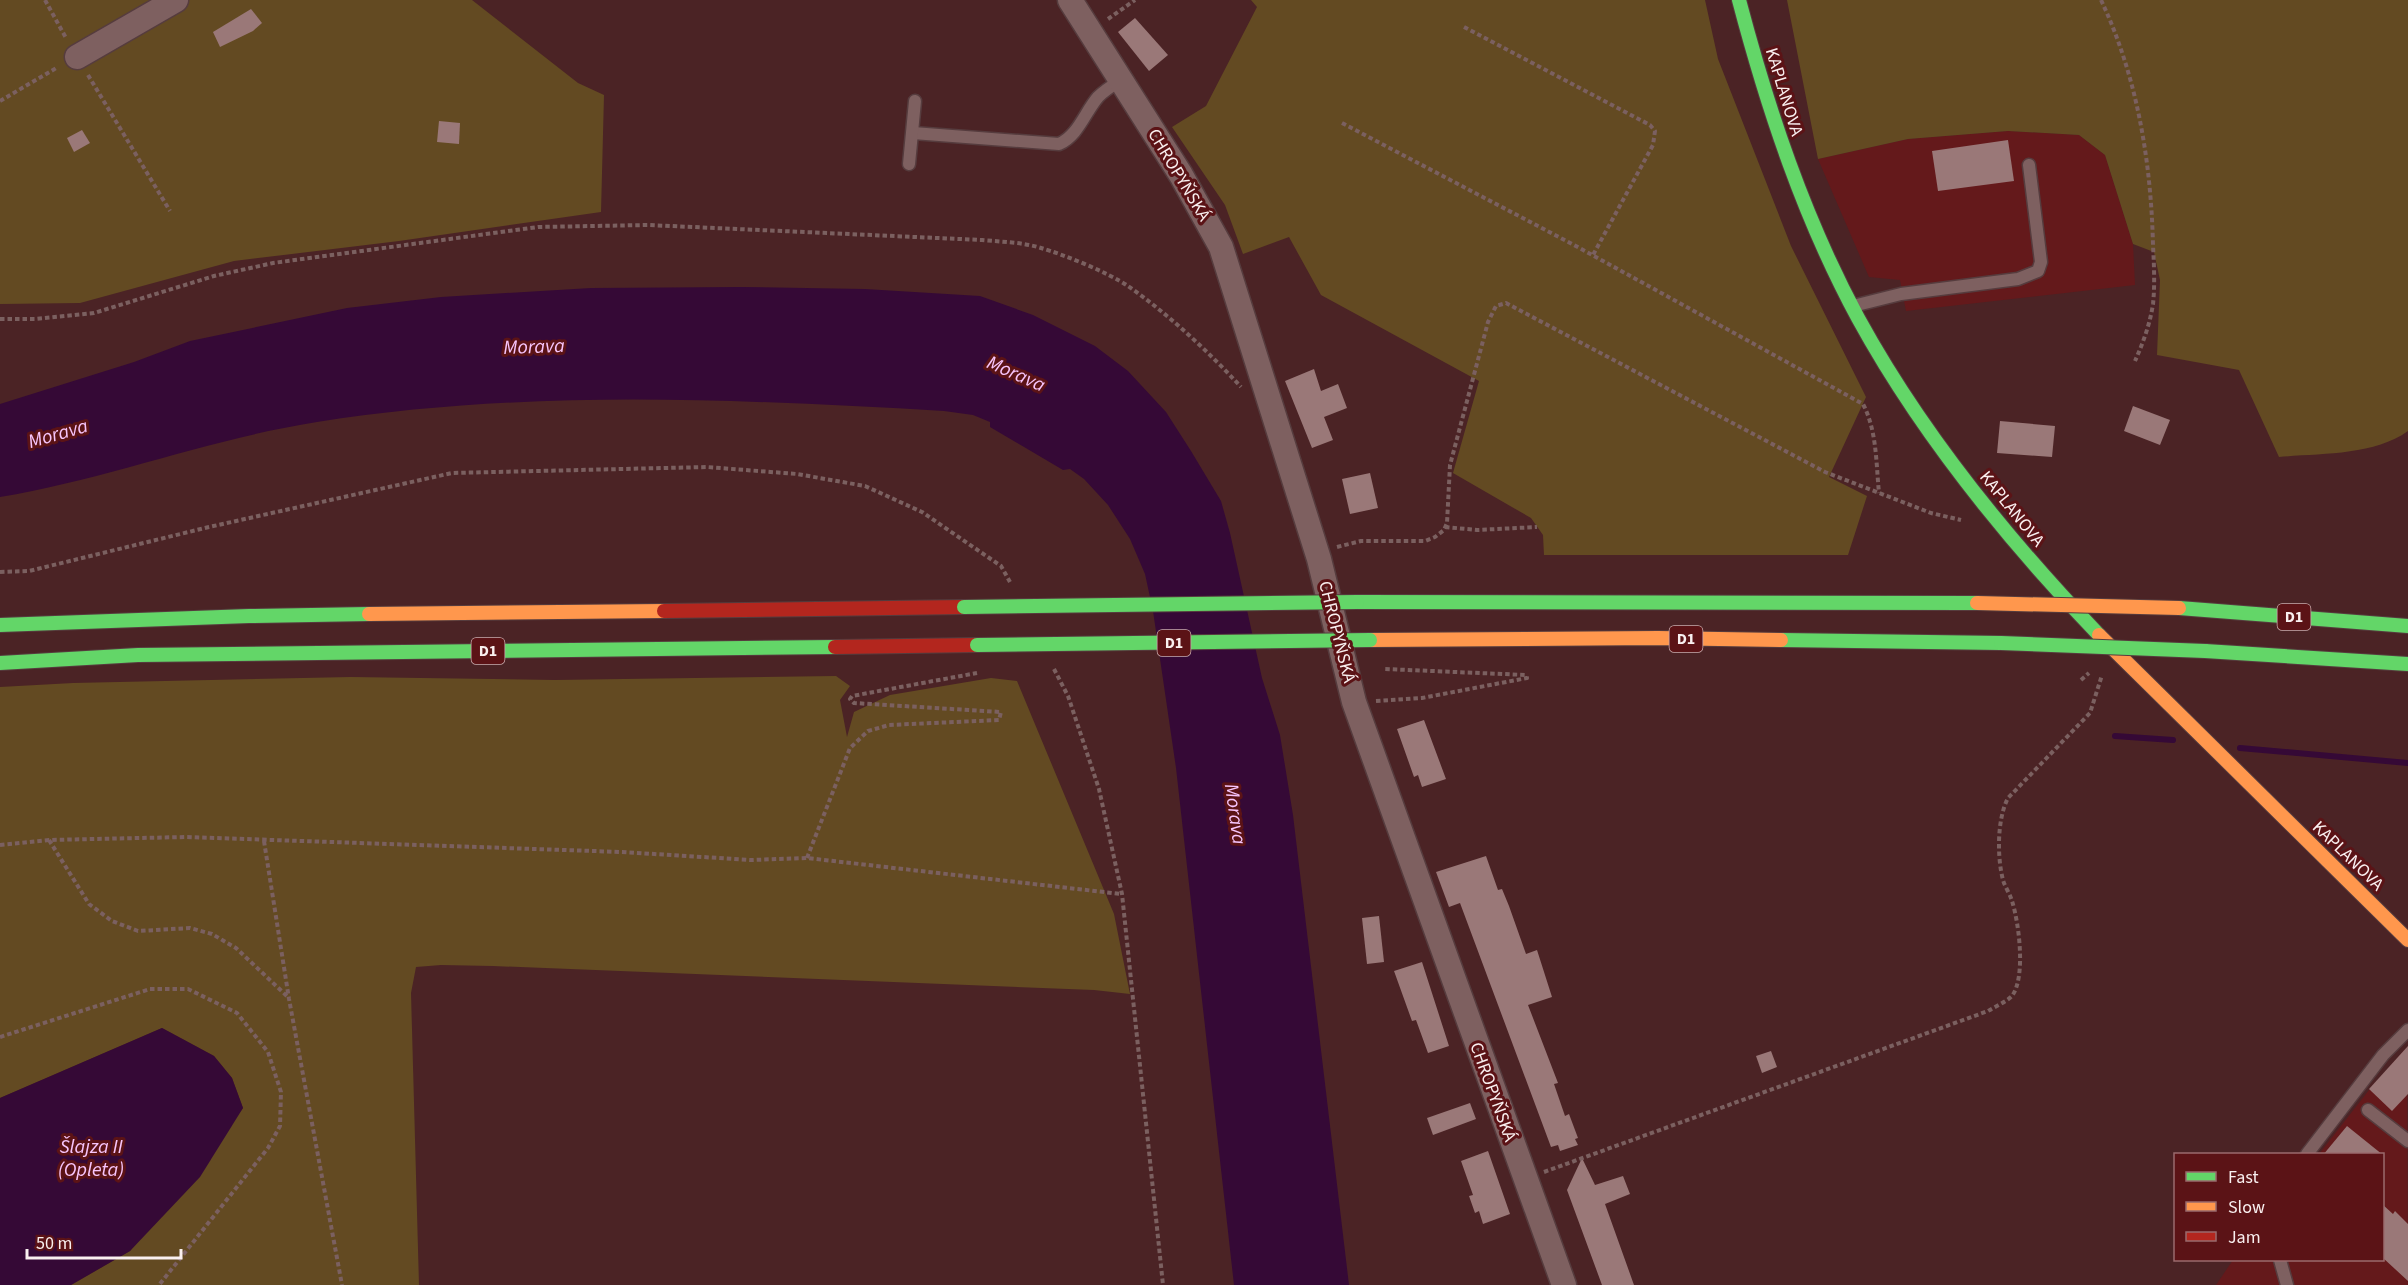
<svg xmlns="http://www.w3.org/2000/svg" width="2408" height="1285" font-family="'Source Sans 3',sans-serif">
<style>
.built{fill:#64191b}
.green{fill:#634a22}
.water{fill:#350936}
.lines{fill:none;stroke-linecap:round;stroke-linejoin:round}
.stream{stroke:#350936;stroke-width:6}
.building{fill:#9a7878}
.lane-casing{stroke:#563c3e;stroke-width:15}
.street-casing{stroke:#563c3e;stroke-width:27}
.fast-casing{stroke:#563c3e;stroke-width:16}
.slow-casing{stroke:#563c3e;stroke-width:16}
.jam-casing{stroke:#563c3e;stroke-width:16}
.path{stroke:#7b6060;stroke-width:4;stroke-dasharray:4.5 3;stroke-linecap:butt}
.lane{stroke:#7e6060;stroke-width:12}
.street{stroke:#7e6060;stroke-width:24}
.fast{stroke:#63d668;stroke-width:14}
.slow{stroke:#ff974d;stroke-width:14}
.jam{stroke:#b3261e;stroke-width:14}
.fast-bridge-casing{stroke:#563c3e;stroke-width:16;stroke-linecap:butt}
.slow-bridge-casing{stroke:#563c3e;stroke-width:16;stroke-linecap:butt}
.fast-bridge{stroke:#63d668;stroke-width:14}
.slow-bridge{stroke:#ff974d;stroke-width:14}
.labels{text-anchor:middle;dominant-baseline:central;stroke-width:6;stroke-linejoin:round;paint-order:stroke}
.shield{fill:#5b1316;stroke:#caadae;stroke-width:1.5}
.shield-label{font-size:16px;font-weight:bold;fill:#f9efef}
.street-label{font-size:18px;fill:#f9efef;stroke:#5b1316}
.water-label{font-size:20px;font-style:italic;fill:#f7c5fc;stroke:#5b1316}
</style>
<rect width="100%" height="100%" fill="#4b2325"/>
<g class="built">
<polygon points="2008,131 2079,135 2105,155 2133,244 2135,285 1906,311 1900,280 1869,277 1818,159 1908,139"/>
<polygon points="2407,1047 2408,1285 2216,1285 2233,1260 2382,1260 2382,1154 2319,1154 2369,1090"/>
</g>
<g class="green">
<polygon points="0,0 472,0 578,83 604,95 601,212 399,241 234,261 80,303 0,304"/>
<polygon points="1251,0 1705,0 1718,59 1791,246 1866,397 1829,477 1867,496 1848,555 1544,555 1543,535 1531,518 1453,473 1479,381 1321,295 1289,237 1243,254 1225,205 1172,127 1206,106 1257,7"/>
<path d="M1787,0H2408V431C2373,456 2321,453 2279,457L2239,370L2157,355L2160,280L2154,252L2133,244L2105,155L2079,135L2008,131L1908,139L1818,159Z"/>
<polygon points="836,676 850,686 840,700 847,737 854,712 890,695 991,678 1017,681 1114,914 1130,994 1094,990 493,966 441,965 416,967 411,993 419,1285 71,1285 130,1251 243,1108 232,1078 214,1056 162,1028 0,1098 0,687 73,683 351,677 555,680"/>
</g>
<g class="water">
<path d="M741,287L865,289L980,296L1033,315L1095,346L1128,371L1166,412L1191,451L1221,501L1230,533L1262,678L1280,735L1293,815L1349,1285H1234L1176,768L1153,611L1145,574L1130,539L1108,505L1084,479L1070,469L1063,470L990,427V422L973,415L944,411C735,399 525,389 317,422C209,439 107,479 0,497V404L134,362L190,341L347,308L441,297L591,288Z"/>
<polygon points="162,1028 214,1056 232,1078 243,1108 200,1177 130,1251 71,1285 0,1285 0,1098"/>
</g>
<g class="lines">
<g class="stream">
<polyline points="2115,736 2173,740"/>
<polyline points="2240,748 2408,763"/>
</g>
</g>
<g class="building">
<polygon points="251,9 262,23 253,31 220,47 213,32"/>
<polygon points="1135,18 1168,55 1149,71 1118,32"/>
<polygon points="439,121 460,123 459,144 437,142"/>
<polygon points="82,130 90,143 74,152 67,138"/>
<polygon points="2008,140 2014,181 1938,191 1932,151"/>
<polygon points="1314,369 1321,391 1338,384 1347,408 1324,417 1333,440 1312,448 1285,381"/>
<polygon points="2133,406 2170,420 2160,445 2124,431"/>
<polygon points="2000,421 2055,426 2052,457 1997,453"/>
<polygon points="1370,473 1378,508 1350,514 1342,479"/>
<polygon points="1424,720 1446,779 1422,787 1418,775 1414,777 1397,729"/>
<polygon points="1486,856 1498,890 1502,889 1509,906 1526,954 1537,950 1552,997 1528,1005 1558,1083 1554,1084 1565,1116 1569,1114 1578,1138 1575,1139 1578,1145 1560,1151 1558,1145 1551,1147 1460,903 1449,907 1436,872"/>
<polygon points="1379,916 1384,962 1367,964 1362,918"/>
<polygon points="1422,962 1449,1046 1428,1053 1416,1020 1412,1021 1394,971"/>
<polygon points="2408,1046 2408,1094 2392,1111 2369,1089"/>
<polygon points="1771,1051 1777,1067 1762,1073 1756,1056"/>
<polygon points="1470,1103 1476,1119 1433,1135 1427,1118"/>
<polygon points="2347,1126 2383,1155 2323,1155"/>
<polygon points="1488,1151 1510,1214 1483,1224 1479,1211 1475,1213 1469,1196 1473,1195 1461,1161"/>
<polygon points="1582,1158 1595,1185 1623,1176 1630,1194 1605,1204 1634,1285 1602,1285 1567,1190"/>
<polygon points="2382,1204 2393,1214 2395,1211 2408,1224 2408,1281 2382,1257"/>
</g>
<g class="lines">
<g class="lane-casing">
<g id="lane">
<path d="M913,133L1059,144C1078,136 1085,112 1098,97C1105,90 1113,85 1121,80"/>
<polyline points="909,164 915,101"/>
<polyline points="1853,306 1901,294 2018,279 2038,271 2041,262 2029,165"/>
<polyline points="2368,1110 2408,1141"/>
<polyline points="2307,1154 2383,1055 2408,1030"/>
<polyline points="2280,1260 2287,1285"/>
</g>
</g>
<g class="street-casing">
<g id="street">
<polyline points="1070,0 1181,175 1221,247 1319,559 1354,702 1564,1285"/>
<polyline points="77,57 176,0"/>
</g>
</g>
<g class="fast-casing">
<g id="fast">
<path d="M1739,0C1768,110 1804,218 1858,318C1922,435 2007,539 2099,635"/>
<polyline points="1357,602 1977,603"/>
<polyline points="2179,608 2408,626"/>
<polyline points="0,625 249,616 369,614"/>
<polyline points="1781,640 2001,643"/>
<polyline points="2205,651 2408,664"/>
<polyline points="0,663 138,655 835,647"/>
</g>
</g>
<g class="slow-casing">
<g id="slow">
<polyline points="369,614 664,611"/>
<polyline points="2099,635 2408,940"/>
<polyline points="1370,640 1658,638 1781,640"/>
</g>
</g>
<g class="jam-casing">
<g id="jam">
<polyline points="664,611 964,607"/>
<polyline points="835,647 977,645"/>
</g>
</g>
<g class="path">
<polyline points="45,0 66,38"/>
<path d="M2101,0C2137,76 2151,161 2153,245C2154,265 2155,285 2153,304C2150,324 2143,343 2135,361"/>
<polyline points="1108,19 1135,0"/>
<polyline points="1464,27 1650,125 1655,131 1653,145 1593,255"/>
<polyline points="88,75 170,211"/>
<polyline points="0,101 58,67"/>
<path d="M1342,123L1574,245L1863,404C1877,431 1876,463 1879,493"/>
<path d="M0,319H35L94,313L214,276L273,263L538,227L648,225L982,240C1002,242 1022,242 1041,248C1065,255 1107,272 1128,286C1168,314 1208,351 1241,387"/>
<polyline points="1445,527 1477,530 1537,527"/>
<polyline points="1337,547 1361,541 1425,541 1435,537 1444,530 1447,523 1450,465 1488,322 1496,306 1506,303 1825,472 1931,513 1961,520"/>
<polyline points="0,572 29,571 209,527 452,473 707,467 797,474 865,486 922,512 1001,566 1010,582"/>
<polyline points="1054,669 1068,696 1099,789 1122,894 1163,1285"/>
<polyline points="2081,680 2089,673"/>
<polyline points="1376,701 1422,698 1527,678 1526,675 1385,669"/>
<polyline points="49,840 89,904 112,921 138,931 190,928 212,934 236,948 289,998"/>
<polyline points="264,841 289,999 342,1285"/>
<polyline points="0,845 49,840 186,837 622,852 751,860 807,858 1121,894"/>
<polyline points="807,858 850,748 868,731 889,725 999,720 1001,712 854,703 850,699 852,696 977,673"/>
<polyline points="0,1037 150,989 188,989 237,1013 268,1052 281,1092 280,1126 268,1148 159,1285"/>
<path d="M1544,1172L1988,1011C1996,1006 2006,1002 2012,996C2026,977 2019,923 2012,901C2010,894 2005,887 2003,880C1997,857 1997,819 2008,798L2090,713L2102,675"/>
</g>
<use href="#lane" class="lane"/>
<use href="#street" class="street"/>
<use href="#fast" class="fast"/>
<use href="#slow" class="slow"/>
<use href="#jam" class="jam"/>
<g class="fast-bridge-casing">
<g id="fast-bridge">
<polyline points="964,607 1357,602"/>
<polyline points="2001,643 2205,651"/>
<polyline points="977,645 1370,640"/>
</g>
</g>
<g class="slow-bridge-casing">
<polyline id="slow-bridge" points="1977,603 2179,608"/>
</g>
<use href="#fast-bridge" class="fast-bridge"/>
<use href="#slow-bridge" class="slow-bridge"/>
</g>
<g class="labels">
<g class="shield">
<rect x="2277.5" y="604" width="33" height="26" rx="4.5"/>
<rect x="1669.5" y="626" width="33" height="26" rx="4.5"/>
<rect x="1157.5" y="630" width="33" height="26" rx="4.5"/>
<rect x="471.5" y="638" width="33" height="26" rx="4.5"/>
</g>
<g class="shield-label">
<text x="2294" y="617">D1</text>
<text x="1686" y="639">D1</text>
<text x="1174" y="643">D1</text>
<text x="488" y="651">D1</text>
</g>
<g class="street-label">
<text transform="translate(1784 92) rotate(73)">KAPLANOVA</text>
<text transform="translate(1179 175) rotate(59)">CHROPYŇSKÁ</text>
<text transform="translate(2012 509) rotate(51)">KAPLANOVA</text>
<text transform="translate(1337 632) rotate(76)">CHROPYŇSKÁ</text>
<text transform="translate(2348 856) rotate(44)">KAPLANOVA</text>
<text transform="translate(1493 1092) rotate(70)">CHROPYŇSKÁ</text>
</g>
<g class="water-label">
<text transform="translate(534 347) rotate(-2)">Morava</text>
<text transform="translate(1016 374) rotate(24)">Morava</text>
<text transform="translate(58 434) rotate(-16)">Morava</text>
<text transform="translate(1235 814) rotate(82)">Morava</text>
<text x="91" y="1147">Šlajza II<tspan x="91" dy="23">(Opleta)</tspan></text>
</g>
</g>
<rect x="2174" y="1153" width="210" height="108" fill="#5b1316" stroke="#9a6b6d" stroke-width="1.5"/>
<rect x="2186" y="1172" width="30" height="9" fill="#63d668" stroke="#9a6b6d" stroke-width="1.5"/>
<text x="2228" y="1183" font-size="18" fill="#f9efef">Fast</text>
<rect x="2186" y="1202" width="30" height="9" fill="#ff974d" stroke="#9a6b6d" stroke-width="1.5"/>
<text x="2228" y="1213" font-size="18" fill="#f9efef">Slow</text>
<rect x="2186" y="1232" width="30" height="9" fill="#b3261e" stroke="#9a6b6d" stroke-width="1.5"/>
<text x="2228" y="1243" font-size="18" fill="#f9efef">Jam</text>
<path d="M27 1249v9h154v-9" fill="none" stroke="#f9efef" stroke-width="3"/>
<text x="36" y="1249" font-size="18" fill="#f9efef" stroke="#5b1316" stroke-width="4.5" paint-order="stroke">50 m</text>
</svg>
